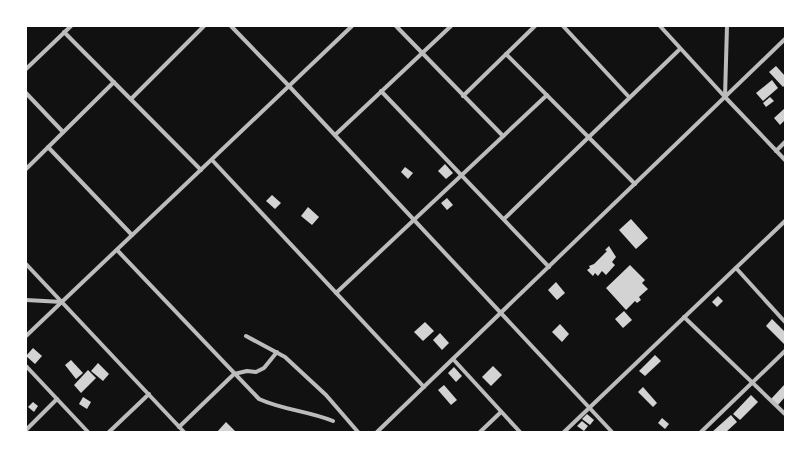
<svg xmlns="http://www.w3.org/2000/svg" width="811" height="458" font-family="'IBM Plex Serif',serif">
<style>
.building{fill:#d3d3d3}
.lines{fill:none;stroke-linecap:round;stroke-linejoin:round}
.minor{stroke:#bcbcbc;stroke-width:4}
</style>
<rect width="100%" height="100%" fill="#111"/>
<g class="building">
<polygon points="776,66 785,76 785,85 783,87 769,72"/>
<polygon points="772,80 778,88 763,101 756,93"/>
<polygon points="770,97 774,101 766,107 763,103"/>
<polygon points="785,108 785,120 780,125 774,118"/>
<polygon points="445,164 453,173 446,179 438,171"/>
<polygon points="405,167 413,173 408,179 401,172"/>
<polygon points="272,195 281,203 275,209 266,201"/>
<polygon points="447,198 453,205 447,210 441,203"/>
<polygon points="308,207 319,217 312,225 301,216"/>
<polygon points="631,219 648,238 636,249 619,230"/>
<polygon points="609,246 616,257 612,262 615,265 606,275 602,271 598,276 595,273 593,276 587,270 590,268 589,266 594,264 607,251 605,250"/>
<polygon points="630,265 645,280 642,283 648,289 639,297 641,300 637,303 635,301 626,310 606,288"/>
<polygon points="556,282 565,293 557,300 548,290"/>
<polygon points="718,296 723,301 717,307 712,302"/>
<polygon points="624,311 632,320 623,328 615,319"/>
<polygon points="772,319 785,332 784,344 766,326"/>
<polygon points="425,322 434,331 423,341 414,332"/>
<polygon points="560,324 569,334 562,342 552,332"/>
<polygon points="440,333 449,343 442,350 433,340"/>
<polygon points="33,348 42,356 35,364 26,356"/>
<polygon points="655,355 661,361 645,376 639,371"/>
<polygon points="71,360 83,373 76,379 65,365"/>
<polygon points="98,363 109,374 103,381 91,371"/>
<polygon points="493,366 502,375 491,386 482,377"/>
<polygon points="454,367 462,376 456,382 448,373"/>
<polygon points="88,370 96,378 81,393 74,385"/>
<polygon points="785,384 785,397 778,405 771,399"/>
<polygon points="444,385 457,400 451,405 438,390"/>
<polygon points="643,387 657,403 653,407 638,392"/>
<polygon points="751,395 758,402 740,420 733,414"/>
<polygon points="83,397 91,402 87,409 79,404"/>
<polygon points="33,402 38,406 34,412 28,407"/>
<polygon points="587,414 594,420 590,425 582,419"/>
<polygon points="731,415 737,422 726,432 712,432"/>
<polygon points="662,418 669,424 665,429 658,423"/>
<polygon points="582,421 588,426 584,431 577,426"/>
<polygon points="226,422 235,431 234,432 217,432"/>
</g>
<g class="lines">
<g class="minor">
<polyline points="231,26 289,86 612,432"/>
<polyline points="396,26 503,136"/>
<polyline points="563,26 629,97"/>
<polyline points="660,26 725,97"/>
<polyline points="727,26 725,97 785,160"/>
<polyline points="64,32 201,170"/>
<polyline points="506,54 635,184"/>
<polyline points="26,69 71,26"/>
<polyline points="381,91 549,267"/>
<polyline points="26,93 63,132"/>
<polyline points="463,96 535,26"/>
<polyline points="131,99 204,26"/>
<polyline points="335,135 451,26"/>
<polyline points="48,147 132,235"/>
<polyline points="776,151 785,142"/>
<polyline points="212,160 424,387"/>
<polyline points="26,169 114,82"/>
<polyline points="504,219 680,49"/>
<path d="M117,250L259,399C283,410 308,411 333,421"/>
<polyline points="26,264 184,432"/>
<polyline points="736,268 785,322"/>
<polyline points="336,293 547,95"/>
<polyline points="26,300 62,302"/>
<polyline points="684,317 785,414"/>
<polyline points="26,336 352,26"/>
<polyline points="246,336 285,357 326,395 358,432"/>
<polyline points="453,359 520,432"/>
<polyline points="26,366 88,432"/>
<polyline points="179,427 234,374 247,371 256,372 264,368 277,352"/>
<polyline points="26,430 57,399"/>
<polyline points="109,432 149,394"/>
<polyline points="377,432 785,39"/>
<polyline points="480,432 501,412"/>
<polyline points="564,432 785,221"/>
<polyline points="701,432 785,351"/>
</g>
</g>
<rect width="811" height="458" fill="none" stroke="#ffffff" stroke-width="54"/>
</svg>
